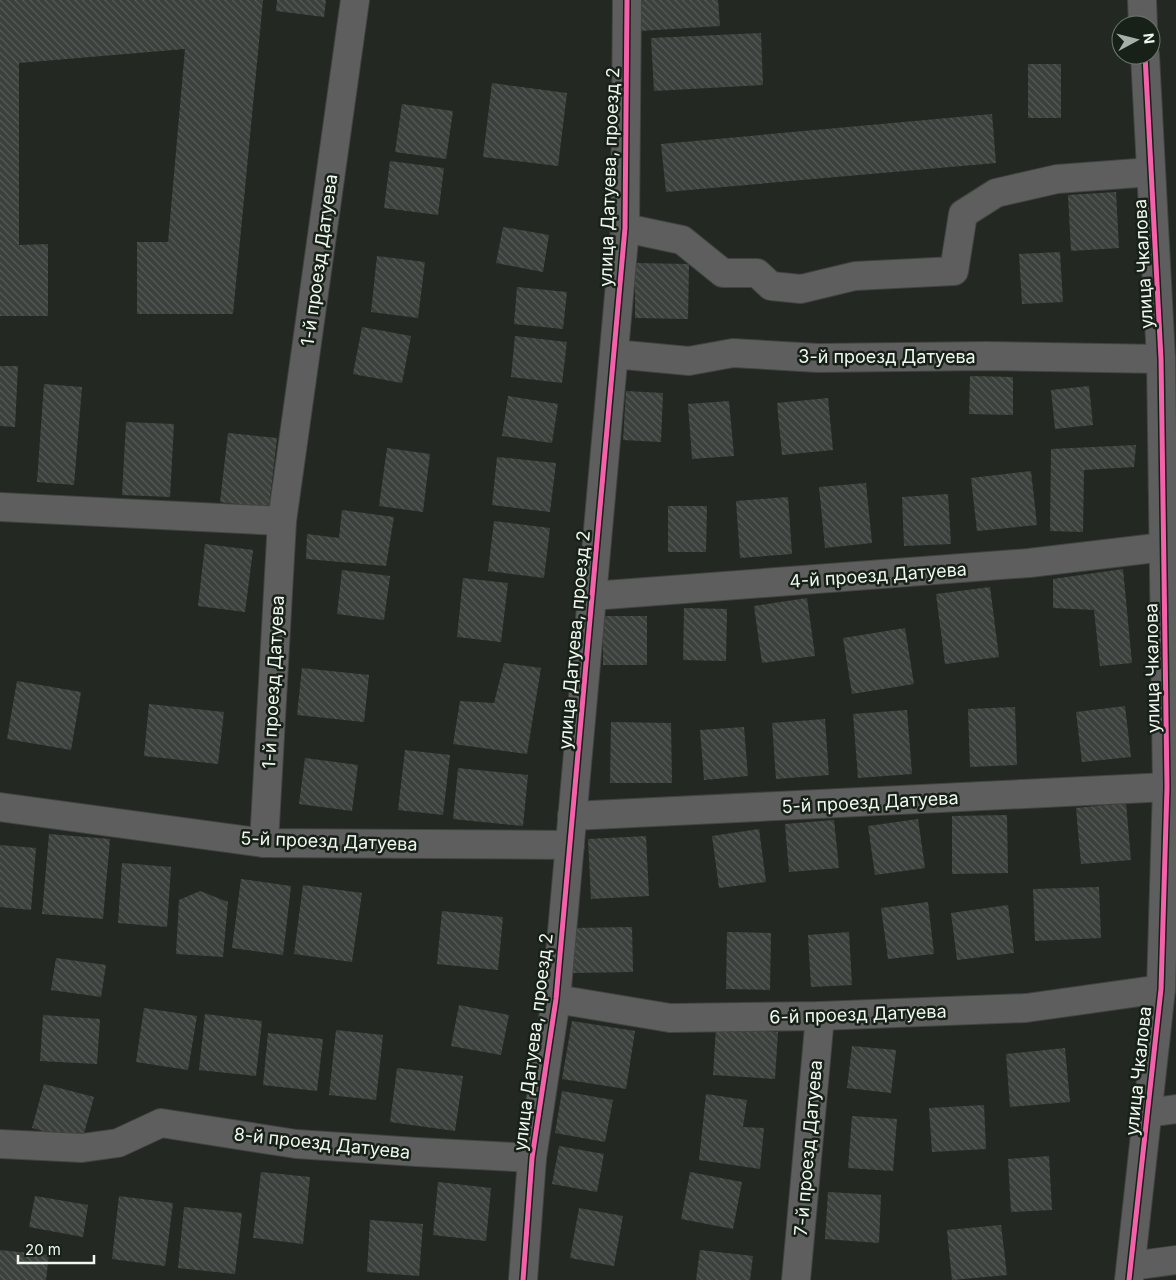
<svg xmlns="http://www.w3.org/2000/svg" width="1176" height="1280" font-family="Inter,sans-serif">
<style>
.building{fill:url(#building-back-hatch)}
.lines{fill:none;stroke-linecap:round;stroke-linejoin:round}
.minor-casing{stroke:#414441;stroke-width:30}
.minor{stroke:#5e5e5f;stroke-width:28}
.cycleway-casing{stroke:#172117;stroke-width:8}
.cycleway{stroke:#f560ab;stroke-width:5}
.labels{text-anchor:middle;dominant-baseline:central;stroke-width:5;stroke-linejoin:round;paint-order:stroke}
.street-label{font-size:18px;fill:#f0f7f0;stroke:#172117}
</style>
<defs>
<pattern id="building-back-hatch" width="6" height="6" patternUnits="userSpaceOnUse" patternTransform="scale(1.25)"><rect width="6" height="6" fill="#3c403c"/><path d="M-1 5l2 2M0 0l6 6M5-1l2 2" fill="none" stroke="#585c58"/></pattern>
</defs>
<rect width="100%" height="100%" fill="#232823"/>
<g class="building">
<polygon points="0,0 263,0 233,314 137,314 137,242 168,242 185,49 19,63 19,245 48,244 48,316 0,316"/>
<polygon points="277,0 326,0 324,17 276,11"/>
<polygon points="638,0 718,0 720,26 640,31"/>
<polygon points="761,33 763,85 654,91 651,38"/>
<rect x="1028" y="64" width="33" height="54"/>
<polygon points="492,83 567,93 558,166 483,157"/>
<polygon points="402,104 453,111 446,159 395,152"/>
<polygon points="992,114 996,163 666,192 661,144"/>
<polygon points="390,161 444,168 438,215 384,208"/>
<polygon points="1116,192 1119,248 1071,251 1068,195"/>
<polygon points="503,227 549,235 543,272 496,263"/>
<polygon points="1060,252 1063,302 1022,304 1019,254"/>
<polygon points="377,256 425,262 418,318 371,312"/>
<polygon points="635,263 689,264 688,319 635,318"/>
<polygon points="517,287 567,292 563,329 514,324"/>
<polygon points="362,327 411,336 402,383 353,374"/>
<polygon points="515,336 567,342 562,383 511,377"/>
<polygon points="0,366 18,366 15,427 0,426"/>
<polygon points="970,376 1013,377 1013,415 969,414"/>
<polygon points="44,384 82,387 74,485 37,482"/>
<polygon points="1089,386 1093,425 1055,429 1051,390"/>
<polygon points="626,391 663,393 661,442 623,440"/>
<polygon points="508,396 558,404 552,443 502,436"/>
<polygon points="828,398 833,450 782,455 777,403"/>
<polygon points="729,401 734,456 692,459 688,404"/>
<polygon points="126,422 174,424 170,497 122,495"/>
<polygon points="228,433 277,438 269,508 220,502"/>
<polygon points="1136,445 1134,467 1084,470 1083,532 1050,531 1051,449"/>
<polygon points="387,448 430,454 423,512 379,506"/>
<polygon points="497,457 556,463 550,512 492,505"/>
<polygon points="1031,471 1037,525 977,531 971,478"/>
<polygon points="866,483 872,543 825,548 819,487"/>
<polygon points="948,494 951,544 904,546 902,497"/>
<polygon points="788,497 792,554 740,558 736,501"/>
<polygon points="668,506 707,506 706,552 668,552"/>
<polygon points="342,510 394,517 386,566 306,559 307,534 339,538"/>
<polygon points="494,521 550,528 544,578 488,571"/>
<polygon points="205,544 253,550 245,612 198,606"/>
<polygon points="1123,569 1132,663 1100,666 1094,610 1053,608 1053,579"/>
<polygon points="342,570 390,576 384,620 337,614"/>
<polygon points="463,578 508,583 501,642 457,637"/>
<polygon points="990,587 999,657 945,664 936,594"/>
<polygon points="807,598 815,656 762,663 754,606"/>
<polygon points="684,608 727,609 726,661 683,660"/>
<rect x="603" y="616" width="44" height="49"/>
<polygon points="905,628 914,684 852,694 843,638"/>
<polygon points="504,663 541,668 527,754 453,744 460,701 494,703"/>
<polygon points="302,668 369,675 364,722 297,715"/>
<polygon points="17,681 81,692 71,750 7,739"/>
<polygon points="149,704 224,712 218,764 144,756"/>
<polygon points="1125,706 1131,757 1082,762 1076,712"/>
<polygon points="1015,707 1017,765 970,767 968,709"/>
<polygon points="907,710 912,774 858,778 853,714"/>
<polygon points="825,719 829,775 776,779 772,723"/>
<polygon points="611,722 671,723 672,783 610,783"/>
<polygon points="744,727 748,776 704,780 700,730"/>
<polygon points="405,750 450,755 443,815 398,810"/>
<polygon points="305,758 358,765 352,811 299,804"/>
<polygon points="458,768 528,775 523,826 453,819"/>
<polygon points="1126,803 1131,860 1081,864 1076,808"/>
<polygon points="1007,815 1008,873 952,874 952,816"/>
<polygon points="918,819 925,868 875,875 868,826"/>
<polygon points="834,820 839,868 789,872 785,824"/>
<polygon points="759,829 766,882 719,888 712,836"/>
<polygon points="49,834 110,839 103,919 42,914"/>
<polygon points="646,836 649,896 591,899 588,839"/>
<polygon points="0,845 36,848 31,910 0,907"/>
<polygon points="122,863 171,867 167,927 118,923"/>
<polygon points="241,879 291,886 283,955 232,948"/>
<polygon points="303,885 362,893 352,962 294,954"/>
<polygon points="1099,887 1101,938 1035,941 1033,889"/>
<polygon points="200,891 228,902 223,957 176,954 179,900"/>
<polygon points="928,902 934,954 888,959 881,908"/>
<polygon points="1008,905 1014,953 957,960 951,913"/>
<polygon points="442,911 503,917 498,970 437,964"/>
<polygon points="632,927 633,972 573,973 572,928"/>
<polygon points="727,932 771,933 770,990 726,989"/>
<polygon points="849,932 852,985 811,987 808,935"/>
<polygon points="56,958 106,965 101,997 51,990"/>
<polygon points="459,1005 509,1015 501,1055 451,1046"/>
<polygon points="144,1008 197,1016 188,1070 136,1062"/>
<polygon points="205,1014 262,1021 256,1076 199,1070"/>
<polygon points="43,1015 100,1019 97,1064 40,1061"/>
<polygon points="572,1021 635,1031 626,1089 562,1079"/>
<polygon points="716,1027 778,1032 775,1079 713,1075"/>
<polygon points="336,1030 383,1035 376,1100 329,1095"/>
<polygon points="268,1033 323,1039 317,1091 263,1085"/>
<polygon points="852,1046 896,1050 891,1093 847,1088"/>
<polygon points="1065,1048 1070,1102 1010,1107 1006,1054"/>
<polygon points="397,1068 463,1076 455,1131 390,1122"/>
<polygon points="44,1084 94,1097 82,1141 32,1128"/>
<polygon points="562,1091 613,1100 605,1142 555,1133"/>
<polygon points="706,1094 747,1100 743,1127 764,1128 760,1169 699,1160"/>
<polygon points="984,1105 986,1149 932,1152 929,1108"/>
<polygon points="852,1116 897,1119 893,1171 848,1168"/>
<polygon points="559,1146 604,1154 597,1192 552,1184"/>
<polygon points="1049,1156 1052,1210 1011,1212 1008,1159"/>
<polygon points="261,1172 310,1177 303,1244 253,1238"/>
<polygon points="690,1172 742,1182 733,1229 681,1219"/>
<polygon points="438,1182 491,1188 486,1241 433,1235"/>
<polygon points="828,1192 881,1195 879,1243 825,1239"/>
<polygon points="35,1196 88,1205 83,1237 29,1227"/>
<polygon points="119,1196 173,1203 165,1266 112,1259"/>
<polygon points="184,1207 242,1213 235,1274 178,1268"/>
<polygon points="579,1208 623,1216 614,1266 570,1258"/>
<polygon points="370,1220 423,1224 419,1276 367,1272"/>
<polygon points="1001,1225 1007,1275 952,1280 947,1230"/>
<polygon points="0,1250 49,1255 46,1280 0,1280"/>
<polygon points="700,1250 753,1256 750,1280 696,1280"/>
</g>
<g class="lines">
<g class="minor-casing">
<g id="minor">
<polyline points="1142,0 1143,25"/>
<polyline points="625,228 682,240 723,273 757,273 771,286 801,289 855,276 954,271 963,214 996,193 1057,179 1151,172"/>
<polyline points="614,354 689,361 733,353 818,358 986,356 1161,359"/>
<polyline points="0,507 282,521"/>
<polyline points="592,596 1029,563 1164,547"/>
<polyline points="0,807 264,843 570,845"/>
<polyline points="572,816 1167,787"/>
<polyline points="264,843 282,521 355,0"/>
<polyline points="556,999 670,1018 820,1016 1026,1008 1161,989"/>
<polyline points="1147,1113 1176,1109"/>
<polyline points="0,1144 82,1148 118,1143 161,1123 296,1144 417,1152 532,1158"/>
<polyline points="1131,1266 1176,1260"/>
<polyline points="523,1280 532,1158 556,999 625,228 627,0"/>
<polyline points="796,1280 820,1016"/>
<polyline points="1129,1280 1161,989 1167,787 1161,359 1145,55"/>
</g>
</g>
<use href="#minor" class="minor"/>
<g class="cycleway-casing">
<g id="cycleway">
<polyline points="523,1280 532,1158 556,999 625,228 627,0"/>
<polyline points="1129,1280 1161,989 1167,787 1161,359 1145,55"/>
</g>
</g>
<use href="#cycleway" class="cycleway"/>
</g>
<g class="labels">
<g class="street-label">
<text transform="translate(609 177) rotate(-88)">улица Датуева, проезд 2</text>
<text transform="translate(319 260) rotate(-82)">1-й проезд Датуева</text>
<text transform="translate(1143 264) rotate(-93)">улица Чкалова</text>
<text x="887" y="356">3-й проезд Датуева</text>
<text transform="translate(878 575) rotate(-4)">4-й проезд Датуева</text>
<text transform="translate(574 640) rotate(-85)">улица Датуева, проезд 2</text>
<text transform="translate(1152 668) rotate(-91)">улица Чкалова</text>
<text transform="translate(273 682) rotate(-87)">1-й проезд Датуева</text>
<text transform="translate(870 802) rotate(-3)">5-й проезд Датуева</text>
<text transform="translate(329 841) rotate(2)">5-й проезд Датуева</text>
<text transform="translate(858 1014) rotate(-2)">6-й проезд Датуева</text>
<text transform="translate(533 1042) rotate(-83)">улица Датуева, проезд 2</text>
<text transform="translate(1138 1071) rotate(-84)">улица Чкалова</text>
<text transform="translate(322 1143) rotate(6)">8-й проезд Датуева</text>
<text transform="translate(808 1148) rotate(-85)">7-й проезд Датуева</text>
</g>
</g>
<g transform="translate(1136 40) rotate(83)"><circle r="24" fill="#172117" stroke="#6e776e"/>
<path d="M0-4L9 19L0 12L-9 19Z" fill="#a8afa8"/>
<text y="-8" font-size="14" font-weight="bold" text-anchor="middle" fill="#f0f7f0">N</text>
</g>
<path d="M18 1255v8h76v-8" fill="none" stroke="#f0f7f0" stroke-width="2.5"/>
<text x="25" y="1255" font-size="15" fill="#f0f7f0" stroke="#172117" stroke-width="4" paint-order="stroke">20 m</text>
</svg>
